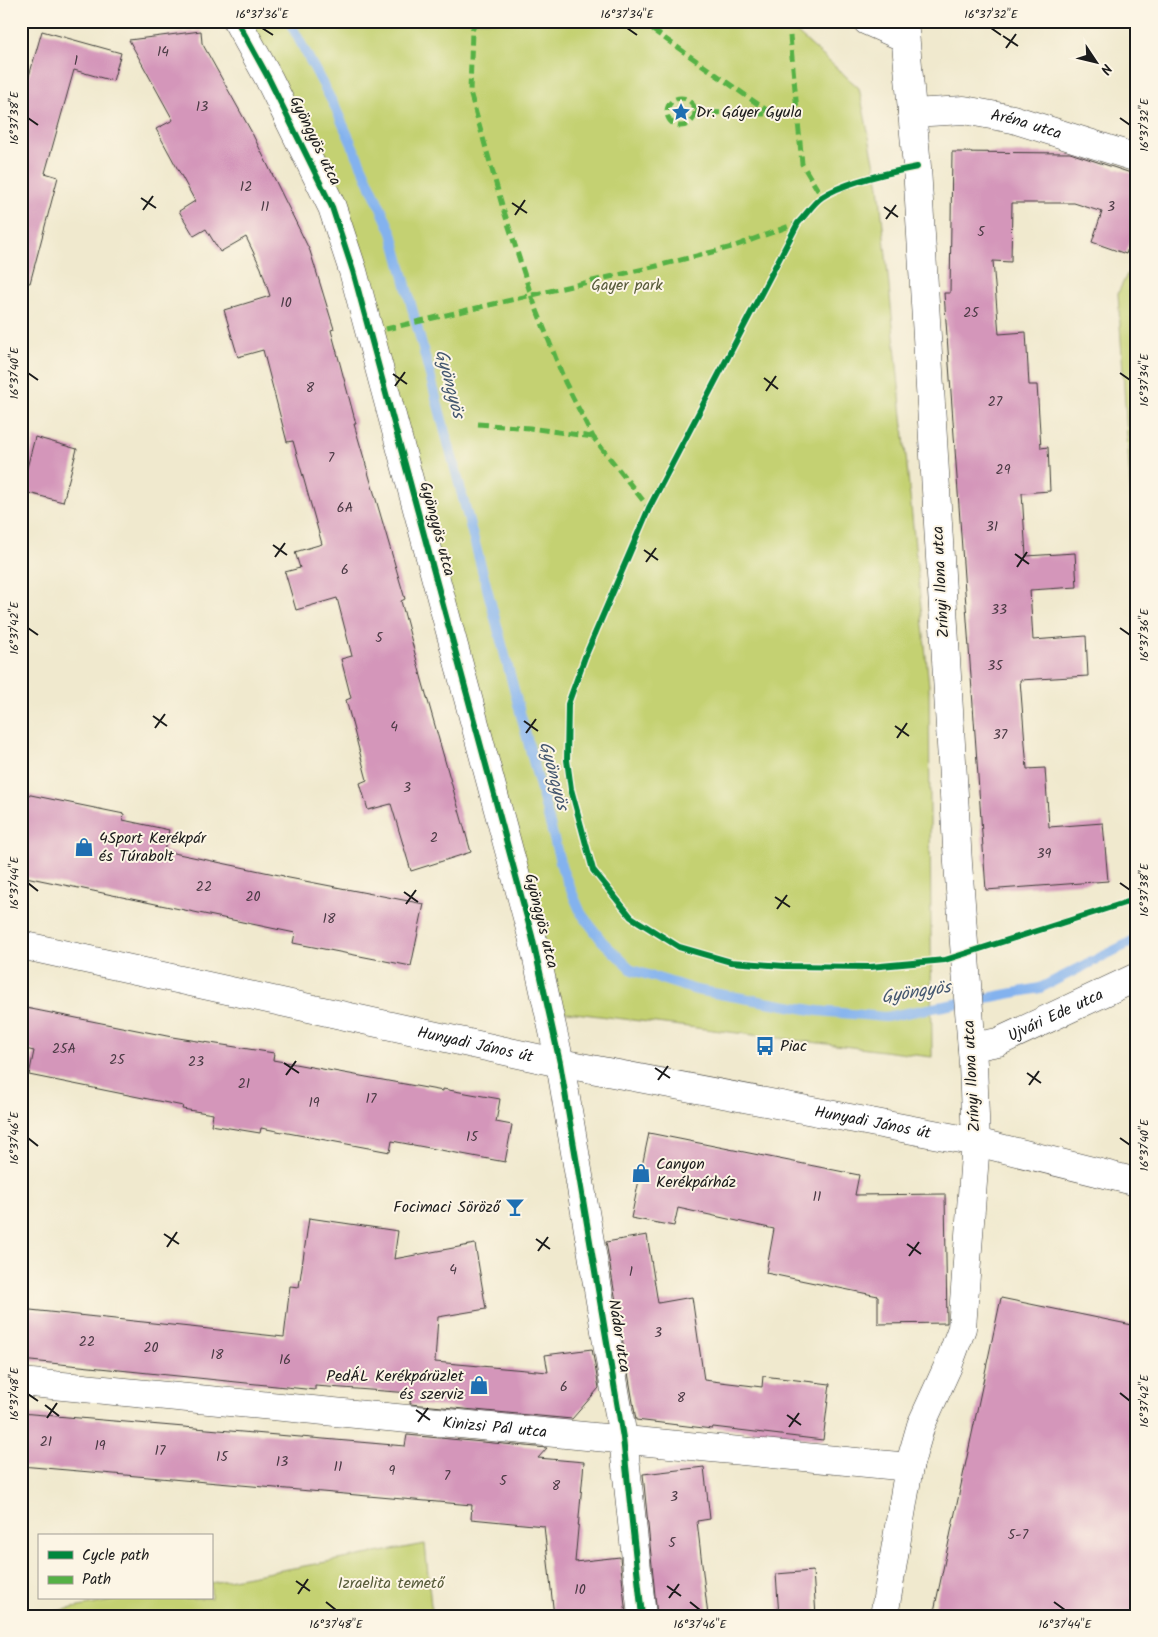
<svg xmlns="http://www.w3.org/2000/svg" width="1158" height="1637" font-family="Kalam,sans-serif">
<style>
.green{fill:#c4d172;stroke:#707647}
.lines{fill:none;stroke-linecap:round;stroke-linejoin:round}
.stream{stroke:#83b2ee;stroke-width:10}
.building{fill:#d496ba}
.minor-casing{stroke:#3c3b37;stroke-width:29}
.minor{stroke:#fff;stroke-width:28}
.quiet{stroke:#55b145;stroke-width:5;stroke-dasharray:10 5;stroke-linecap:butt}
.cycleway-casing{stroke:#fcf5e5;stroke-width:9}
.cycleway{stroke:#00873e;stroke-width:6}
.ticks{fill:none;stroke:#1c1c1c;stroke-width:2}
.labels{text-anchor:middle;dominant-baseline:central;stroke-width:4;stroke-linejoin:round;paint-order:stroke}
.number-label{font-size:14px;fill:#4a3a44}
.poi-label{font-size:16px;fill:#1c1c1c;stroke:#fcf5e5;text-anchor:start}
.street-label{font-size:16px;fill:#1c1c1c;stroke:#fcf5e5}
.park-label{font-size:16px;fill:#575b3a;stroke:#fcf5e5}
.water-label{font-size:18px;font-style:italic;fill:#455870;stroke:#fcf5e5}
.neatline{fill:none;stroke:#1c1c1c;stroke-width:2}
.ticks-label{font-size:12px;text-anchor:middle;fill:#1c1c1c}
</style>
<rect width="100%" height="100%" fill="#fcf5e5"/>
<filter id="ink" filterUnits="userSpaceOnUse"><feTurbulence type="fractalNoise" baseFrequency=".02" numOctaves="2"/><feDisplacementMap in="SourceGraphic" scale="10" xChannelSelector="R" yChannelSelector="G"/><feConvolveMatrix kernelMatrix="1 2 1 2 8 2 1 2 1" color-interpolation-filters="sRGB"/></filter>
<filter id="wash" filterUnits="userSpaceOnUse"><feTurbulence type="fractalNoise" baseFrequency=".0096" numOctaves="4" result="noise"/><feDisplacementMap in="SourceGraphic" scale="20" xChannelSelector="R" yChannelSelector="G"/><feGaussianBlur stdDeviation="1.12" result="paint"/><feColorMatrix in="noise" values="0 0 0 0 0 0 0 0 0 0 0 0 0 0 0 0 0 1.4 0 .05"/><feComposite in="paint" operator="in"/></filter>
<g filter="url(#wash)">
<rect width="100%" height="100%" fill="#f0e9ce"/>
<g class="green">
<polygon points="232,21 784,21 859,88 879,186 929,686 932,1057 559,1011 341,230"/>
<polygon points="1137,254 1137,593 1118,293"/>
<polygon points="425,1544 432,1616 30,1616 127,1598 211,1598 211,1583"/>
</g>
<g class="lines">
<polyline class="stream" points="289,21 335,107 392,233 562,869 581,913 602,941 632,970 696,990 818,1011 885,1017 1040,988 1137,939"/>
</g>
<g id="blocks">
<g class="building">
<polygon points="42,31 121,53 113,81 74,70 45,173 58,177 30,283 21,282 21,104"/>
<polygon points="201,31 202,43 251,131 310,251 334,329 331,330 356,424 354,424 405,599 401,601 422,680 471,852 411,871 391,804 368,810 360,783 367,780 346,700 351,698 341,659 352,656 337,598 296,610 285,572 300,568 295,552 322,544 293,441 287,442 263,350 238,357 224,310 270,296 261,268 246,237 220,252 206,229 194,236 179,211 195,201 156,129 173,120 129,40"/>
<polygon points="952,152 1070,153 1137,175 1137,222 1126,254 1092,242 1102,212 1074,203 1012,203 1011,262 993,261 999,334 1026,332 1029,385 1037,385 1041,448 1048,447 1050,491 1022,493 1026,556 1075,553 1077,587 1030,590 1033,640 1086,636 1088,676 1020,680 1027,769 1045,768 1049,827 1103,823 1108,881 986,890 944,293 950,293"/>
<polygon points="35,437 77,449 63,502 21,491"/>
<polygon points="21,793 124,814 123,820 169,830 164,851 284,876 284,877 424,904 411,966 293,943 295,933 21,876"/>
<polygon points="21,1007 172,1037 274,1053 273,1060 443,1091 443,1089 500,1099 496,1122 512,1125 505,1162 392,1141 390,1152 261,1128 260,1133 211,1125 213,1114 182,1109 183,1106 29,1075 34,1051 21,1048"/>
<polygon points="649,1133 859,1175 855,1195 945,1194 947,1323 878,1324 878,1296 766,1273 774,1229 678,1208 674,1226 631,1218"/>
<polygon points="309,1218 398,1231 394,1259 475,1244 486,1309 438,1317 435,1362 548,1372 545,1355 592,1349 599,1388 572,1419 410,1404 411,1393 315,1386 315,1390 21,1360 21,1309 284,1337 290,1286 299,1287"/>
<polygon points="647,1235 658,1303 692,1297 704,1380 762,1387 763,1376 830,1384 823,1440 713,1427 712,1429 636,1420 606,1242"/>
<polygon points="1001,1298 1137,1326 1137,1616 933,1616"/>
<polygon points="21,1413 405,1446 407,1435 547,1448 538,1458 584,1462 575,1562 620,1557 626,1616 554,1616 544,1526 471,1519 472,1505 21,1466"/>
<polygon points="704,1467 710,1519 697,1521 708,1616 657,1616 643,1474"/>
<polygon points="813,1571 816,1616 779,1616 776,1574"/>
</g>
</g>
</g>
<g filter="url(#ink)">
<use href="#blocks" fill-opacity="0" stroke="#3c3b37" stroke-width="1"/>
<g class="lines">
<g class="minor-casing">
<g id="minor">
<polyline points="237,21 269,79 332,207 353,271 532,936 560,1063 623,1438 642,1616"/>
<polyline points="867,21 905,38"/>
<path id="s1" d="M912,113L964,110L1013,119L1137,158"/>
<path id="s2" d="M21,945L560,1063L976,1142L1137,1182"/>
<path id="s3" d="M972,1047L998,1042L1137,977"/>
<path id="s4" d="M21,1382L909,1467"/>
<polyline points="884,1616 909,1467 921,1425 948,1366 962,1328 976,1142 973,1064 958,863 917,167 904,21"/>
</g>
</g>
<use href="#minor" class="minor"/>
<g class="quiet">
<polyline points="477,21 472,30 470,92 502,205 531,295 565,382 593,437 649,508"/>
<polyline points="640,21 772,114"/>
<polyline points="790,36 802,164 822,197"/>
<circle cx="681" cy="112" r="14"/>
<polyline points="695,112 798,115"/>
<polyline points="386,329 657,266 732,247 798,223"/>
<polyline points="478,424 530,428 593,437"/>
</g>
<g class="cycleway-casing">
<g id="cycleway">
<polyline points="237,21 269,79 332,207 353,271 532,936 560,1063 623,1438 642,1616"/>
<path d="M917,167C891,172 844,182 822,197C813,203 806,215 798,223L649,508L585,657L568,704L567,760L571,789L593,870L631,917L679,947L731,962L784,966L870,967L945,960L1137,899"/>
</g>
</g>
<use href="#cycleway" class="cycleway"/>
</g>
</g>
<path class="ticks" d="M262,28L273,35M627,28L637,35M991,28L1001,35M1003,36L1018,46M1006,48L1016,34M28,118L38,125M1120,118L1130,125M141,198L156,208M512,203L527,213M884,207L898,217M143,210L153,196M515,215L525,200M886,219L896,205M28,373L38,380M1120,373L1130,380M393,374L407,384M764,378L778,389M395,386L405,372M766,391L776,376M273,545L287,555M644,550L658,560M1015,554L1029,564M275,557L285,543M646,562L656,548M1017,567L1027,552M28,628L38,635M1120,628L1130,635M153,716L167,726M524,721L538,731M895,726L909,736M155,728L165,714M526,733L536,719M897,738L907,723M28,883L38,891M1120,883L1130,890M404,892L418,902M775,897L790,907M406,904L416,890M777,909L787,895M284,1063L299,1073M655,1068L670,1078M1027,1073L1041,1083M286,1075L296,1061M658,1080L668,1066M1029,1085L1039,1071M28,1138L38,1146M1120,1138L1130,1145M164,1234L179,1244M536,1239L550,1249M907,1244L921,1254M167,1247L177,1232M538,1251L548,1237M909,1256L919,1242M1120,1393L1130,1401M28,1394L38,1401M45,1405L59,1416M416,1410L430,1420M787,1415L801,1425M47,1418L57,1403M418,1422L428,1408M789,1427L799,1413M296,1581L310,1591M667,1586L681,1596M298,1594L308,1579M669,1598L679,1584M326,1602L336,1610M690,1602L700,1610M1054,1602L1065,1610"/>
<defs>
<g id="sight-bare" transform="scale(1.5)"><path d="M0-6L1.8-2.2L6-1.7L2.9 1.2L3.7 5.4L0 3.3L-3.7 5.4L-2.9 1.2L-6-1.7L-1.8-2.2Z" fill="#1f6fb2" stroke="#fcf5e5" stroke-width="2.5" paint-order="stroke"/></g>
<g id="shop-bare" transform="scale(1.5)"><path d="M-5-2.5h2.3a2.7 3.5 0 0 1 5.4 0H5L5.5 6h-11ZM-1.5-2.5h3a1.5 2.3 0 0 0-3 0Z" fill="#1f6fb2" stroke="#fcf5e5" stroke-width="2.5" paint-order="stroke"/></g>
<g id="bus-bare" transform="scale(1.5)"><path d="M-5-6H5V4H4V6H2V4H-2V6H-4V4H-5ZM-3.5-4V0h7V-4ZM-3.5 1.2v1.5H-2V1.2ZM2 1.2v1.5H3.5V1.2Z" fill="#1f6fb2" stroke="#fcf5e5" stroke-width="2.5" paint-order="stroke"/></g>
<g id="bar-bare" transform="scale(1.5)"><path d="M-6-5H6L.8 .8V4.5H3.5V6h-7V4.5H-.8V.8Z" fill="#1f6fb2" stroke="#fcf5e5" stroke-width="2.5" paint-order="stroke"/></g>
</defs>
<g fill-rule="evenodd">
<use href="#sight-bare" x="681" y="112"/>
<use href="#shop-bare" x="84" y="847"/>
<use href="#bus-bare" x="765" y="1046"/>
<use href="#shop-bare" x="641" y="1173"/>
<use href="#bar-bare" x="515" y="1207"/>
<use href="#shop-bare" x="479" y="1385"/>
</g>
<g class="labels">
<g class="number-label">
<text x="163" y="52">14</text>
<text x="76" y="61">1</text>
<text x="202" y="107">13</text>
<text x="246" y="187">12</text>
<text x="265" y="207">11</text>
<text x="1111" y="207">3</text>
<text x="981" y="232">5</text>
<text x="286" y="303">10</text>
<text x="971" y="313">25</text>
<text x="310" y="388">8</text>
<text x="995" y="402">27</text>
<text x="331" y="458">7</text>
<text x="1003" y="470">29</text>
<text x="345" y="508">6A</text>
<text x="992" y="527">31</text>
<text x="345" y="570">6</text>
<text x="999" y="610">33</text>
<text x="379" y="638">5</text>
<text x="995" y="666">35</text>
<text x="394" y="727">4</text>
<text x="1000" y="735">37</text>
<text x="407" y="788">3</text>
<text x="434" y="838">2</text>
<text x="1044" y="854">39</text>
<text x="204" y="887">22</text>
<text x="253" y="897">20</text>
<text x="329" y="919">18</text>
<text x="64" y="1049">25A</text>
<text x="117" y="1060">25</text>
<text x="196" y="1062">23</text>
<text x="244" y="1084">21</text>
<text x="371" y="1099">17</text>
<text x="314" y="1103">19</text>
<text x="472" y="1137">15</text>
<text x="817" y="1197">11</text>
<text x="453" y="1270">4</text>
<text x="631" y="1272">1</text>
<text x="658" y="1333">3</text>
<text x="87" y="1342">22</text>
<text x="151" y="1348">20</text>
<text x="217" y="1355">18</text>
<text x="285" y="1360">16</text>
<text x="564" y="1387">6</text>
<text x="681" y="1398">8</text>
<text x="46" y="1442">21</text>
<text x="100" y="1446">19</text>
<text x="160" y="1451">17</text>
<text x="222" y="1457">15</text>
<text x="282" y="1462">13</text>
<text x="338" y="1467">11</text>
<text x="392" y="1471">9</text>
<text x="447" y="1476">7</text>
<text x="503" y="1481">5</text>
<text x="556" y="1486">8</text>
<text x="674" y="1497">3</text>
<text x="1018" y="1535">5-7</text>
<text x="672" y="1543">5</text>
<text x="580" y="1590">10</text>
</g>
<g class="poi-label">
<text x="696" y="112">Dr. Gáyer Gyula</text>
<text x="99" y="838">4Sport Kerékpár<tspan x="99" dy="18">és Túrabolt</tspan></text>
<text x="780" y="1046">Piac</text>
<text x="656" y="1164">Canyon<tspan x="656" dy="18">Kerékpárház</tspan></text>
<text x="500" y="1207" text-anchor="end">Focimaci Söröző</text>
<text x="464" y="1376" text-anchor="end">PedÁL Kerékpárüzlet<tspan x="464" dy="18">és szerviz</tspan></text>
</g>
<g class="street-label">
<text stroke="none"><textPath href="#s1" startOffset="116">Aréna utca</textPath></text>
<text transform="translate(315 141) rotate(64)">Gyöngyös utca</text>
<text transform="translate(437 529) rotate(75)">Gyöngyös utca</text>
<text transform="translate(941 582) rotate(-93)">Zrínyi Ilona utca</text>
<text transform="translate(541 921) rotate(76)">Gyöngyös utca</text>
<text stroke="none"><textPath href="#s3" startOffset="90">Ujvári Ede utca</textPath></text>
<text stroke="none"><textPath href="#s2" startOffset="465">Hunyadi János út</textPath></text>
<text transform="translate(972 1076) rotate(-93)">Zrínyi Ilona utca</text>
<text stroke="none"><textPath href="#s2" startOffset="870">Hunyadi János út</textPath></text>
<text transform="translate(619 1336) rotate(81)">Nádor utca</text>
<text stroke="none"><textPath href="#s4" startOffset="476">Kinizsi Pál utca</textPath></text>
</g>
<g class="park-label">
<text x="627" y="285">Gayer park</text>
<text x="391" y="1583">Izraelita temető</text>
</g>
<g class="water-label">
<text transform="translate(449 384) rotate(75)">Gyöngyös</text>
<text transform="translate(553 776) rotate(75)">Gyöngyös</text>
<text transform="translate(916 993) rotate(-9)">Gyöngyös</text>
</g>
</g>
<rect width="1158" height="1637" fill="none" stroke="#fcf5e5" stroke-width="55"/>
<rect x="38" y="1534" width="175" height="65" fill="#fcf5e5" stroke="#a29e95"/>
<rect x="48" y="1551" width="25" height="8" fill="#00873e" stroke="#a29e95"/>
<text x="82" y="1560" font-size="15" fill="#1c1c1c">Cycle path</text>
<rect x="48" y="1576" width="25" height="8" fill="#55b145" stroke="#a29e95"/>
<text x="82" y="1584" font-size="15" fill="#1c1c1c">Path</text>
<g transform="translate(1096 62) rotate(125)" stroke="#fcf5e5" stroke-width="4" paint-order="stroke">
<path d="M0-4L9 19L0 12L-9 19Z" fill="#1c1c1c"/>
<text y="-8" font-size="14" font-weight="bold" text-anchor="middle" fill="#1c1c1c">N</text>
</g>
<rect x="28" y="28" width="1102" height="1582" class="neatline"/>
<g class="ticks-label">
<text x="262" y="18">16°37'36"E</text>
<text x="627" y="18">16°37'34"E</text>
<text x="991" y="18">16°37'32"E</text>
<text transform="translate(14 118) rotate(-90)" y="4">16°37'38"E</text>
<text transform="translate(1144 125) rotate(-90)" y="4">16°37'32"E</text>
<text transform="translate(14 373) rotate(-90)" y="4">16°37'40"E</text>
<text transform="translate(1144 380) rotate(-90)" y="4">16°37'34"E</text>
<text transform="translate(14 628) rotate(-90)" y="4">16°37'42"E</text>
<text transform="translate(1144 635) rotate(-90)" y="4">16°37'36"E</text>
<text transform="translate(14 883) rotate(-90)" y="4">16°37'44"E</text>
<text transform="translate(1144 890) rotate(-90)" y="4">16°37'38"E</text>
<text transform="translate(14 1138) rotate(-90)" y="4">16°37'46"E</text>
<text transform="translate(1144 1145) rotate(-90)" y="4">16°37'40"E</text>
<text transform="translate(14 1394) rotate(-90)" y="4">16°37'48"E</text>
<text transform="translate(1144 1401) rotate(-90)" y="4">16°37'42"E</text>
<text x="336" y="1628">16°37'48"E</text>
<text x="700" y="1628">16°37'46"E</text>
<text x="1065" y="1628">16°37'44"E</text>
</g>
</svg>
